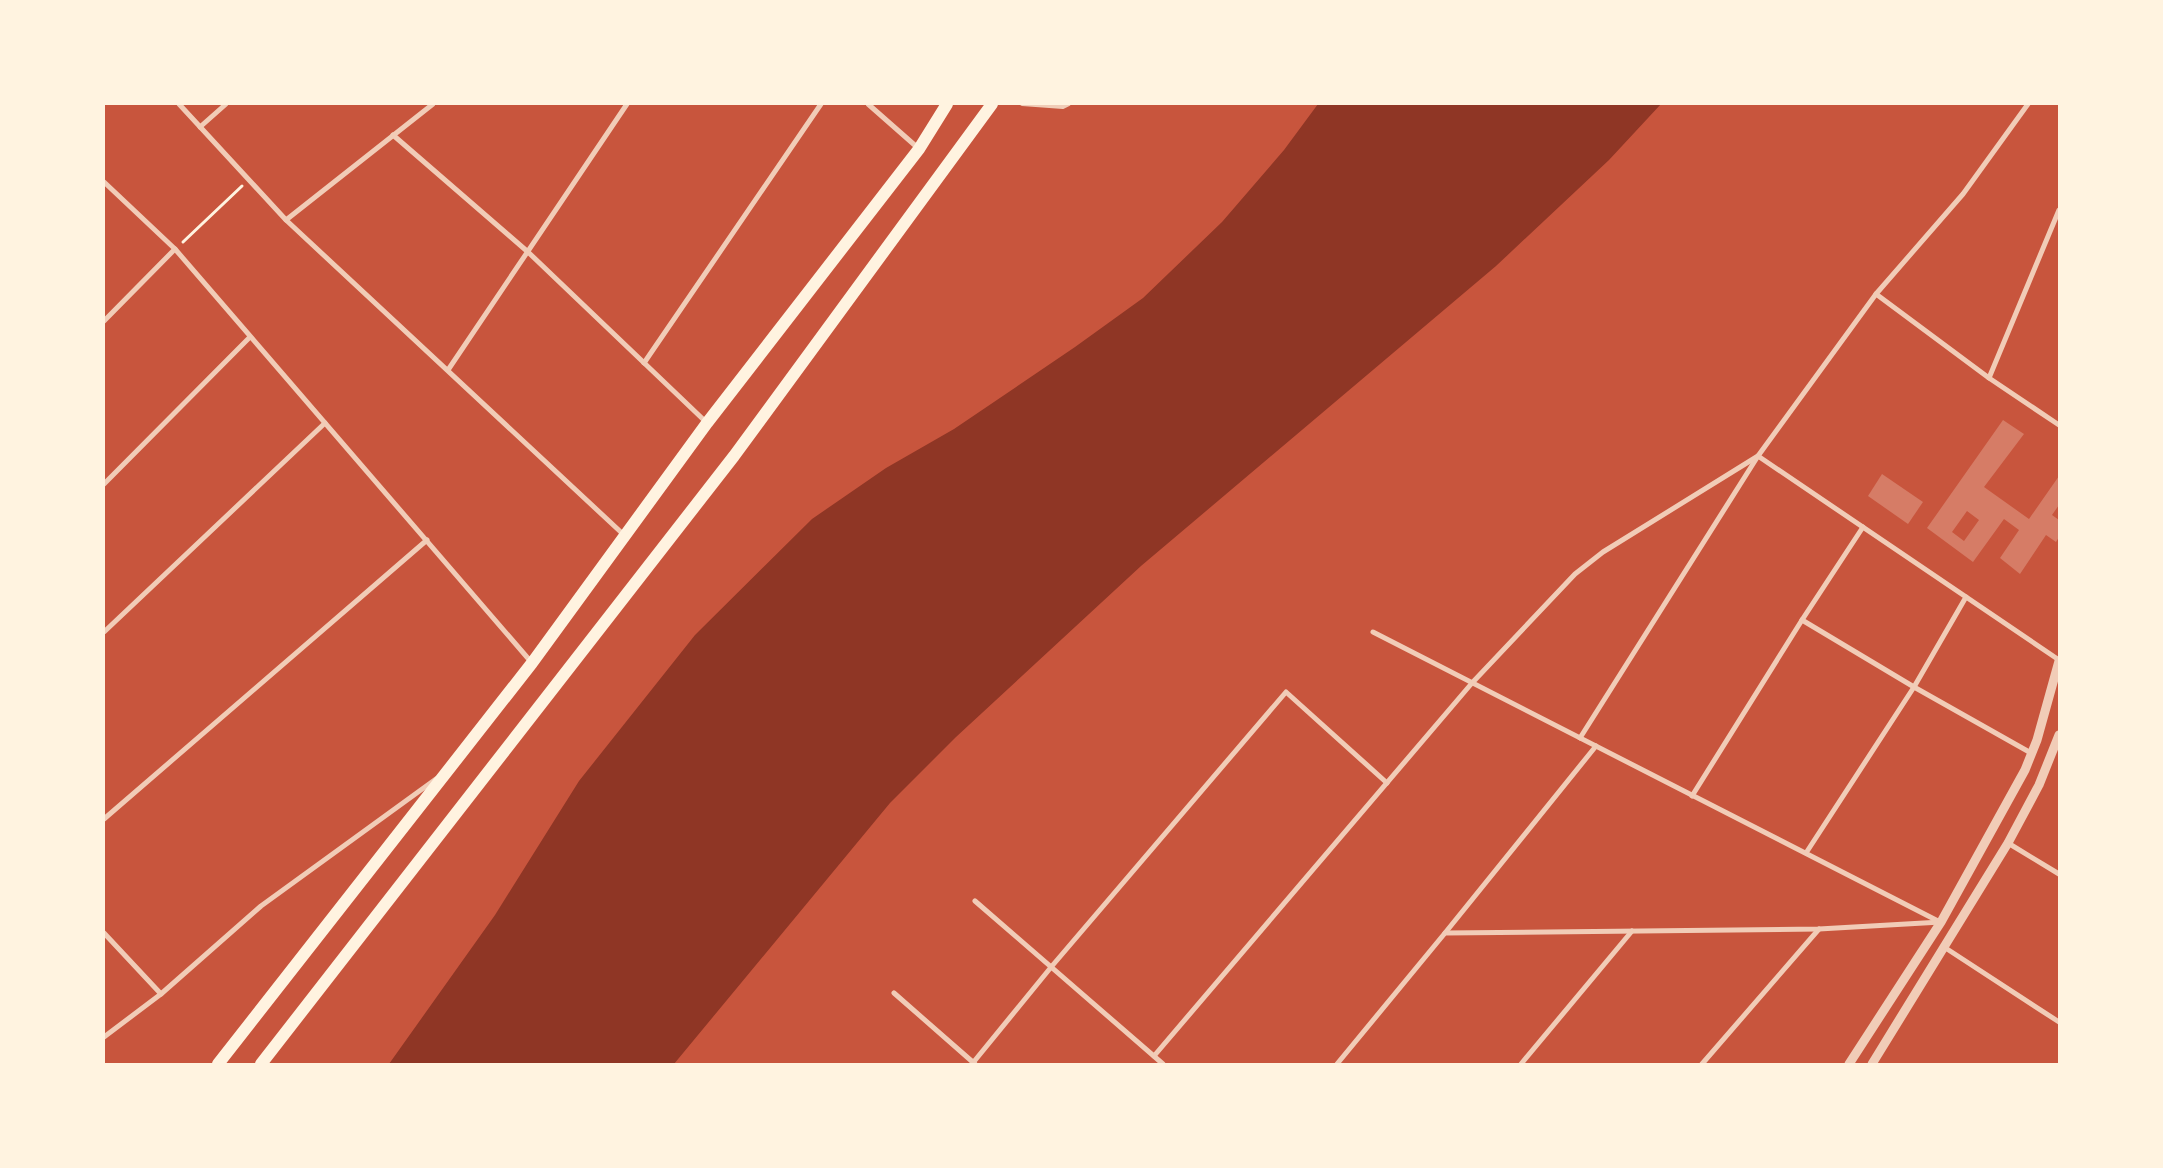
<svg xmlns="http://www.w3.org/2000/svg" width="2163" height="1168" font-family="'DM Sans',sans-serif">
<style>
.water{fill:#8f3625}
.building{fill:#d67c66;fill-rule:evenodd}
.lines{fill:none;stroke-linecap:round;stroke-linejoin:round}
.path{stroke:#fff3e0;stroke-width:3}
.service{stroke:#f1ccb7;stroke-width:4}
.minor{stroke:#f1ccb7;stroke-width:5}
.tertiary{stroke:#f1ccb7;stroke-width:9}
.primary{stroke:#fff3e0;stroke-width:12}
</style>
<rect width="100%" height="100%" fill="#c8553d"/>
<polygon class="water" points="1318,104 1661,104 1609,160 1496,266 1141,566 956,737 890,803 674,1064 389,1064 495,915 579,781 695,635 812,519 886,468 954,429 1075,347 1143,298 1222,222 1284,150"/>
<g class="building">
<path d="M2003,420L2024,434L1984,487L2029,519L2059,476V505L2052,515L2059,520V537L2056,542L2046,535L2020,574L2000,558L2019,530L2004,519L1973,562L1927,528ZM1967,511L1979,520L1964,541L1952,532Z"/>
<polygon points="1882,474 1923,502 1908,524 1868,496"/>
</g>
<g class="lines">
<polyline class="path" points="183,242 242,186"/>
<polyline class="service" points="1022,104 1063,107 1069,104"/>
<g class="minor">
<polyline points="179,104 286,220 624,535"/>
<polyline points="868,104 918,148"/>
<polyline points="200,127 226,104"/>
<polyline points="393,135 528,252 707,423"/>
<polyline points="104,182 175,249 532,663"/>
<polyline points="286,220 433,104"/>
<polyline points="1876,294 1989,378 2059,425"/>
<polyline points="104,321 175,249"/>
<polyline points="644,363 821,104"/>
<polyline points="448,370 627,104"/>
<polyline points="1989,378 2059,210"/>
<polyline points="104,484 250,337"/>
<polyline points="1802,620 1914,687 2031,753"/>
<polyline points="104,632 325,423"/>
<polyline points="1373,632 1940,922"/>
<polyline points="1580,738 1758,456 1876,294 1963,194 2028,104"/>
<polyline points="1692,796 1802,620 1863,527"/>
<polyline points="104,819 427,540"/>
<polyline points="2008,843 2059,874"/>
<polyline points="1806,853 1914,687 1966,597"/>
<polyline points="975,901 1163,1064"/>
<polyline points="104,933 161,994 104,1037"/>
<polyline points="1445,933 1596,746"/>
<polyline points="1944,947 2059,1022"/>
<polyline points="894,993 975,1064"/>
<polyline points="161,994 261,906 436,779"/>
<polyline points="1154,1056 1472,683 1575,574 1603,552 1758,456 2059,660"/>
<polyline points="972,1064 1052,966 1286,692 1387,783"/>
<polyline points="1337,1064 1445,933 1819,929 1941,922"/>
<polyline points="1521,1064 1632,931"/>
<polyline points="1702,1064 1819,929"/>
</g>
<g class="tertiary">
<polyline points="1849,1064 1941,922 2025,770 2037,740 2059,661"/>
<polyline points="1872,1064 2008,843 2039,785 2059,735"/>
</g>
<g class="primary">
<polyline points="218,1064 532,663 707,423 919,149 947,104"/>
<polyline points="261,1064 734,456 992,104"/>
</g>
</g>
<rect width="2163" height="1168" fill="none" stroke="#fff3e0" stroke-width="210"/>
</svg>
